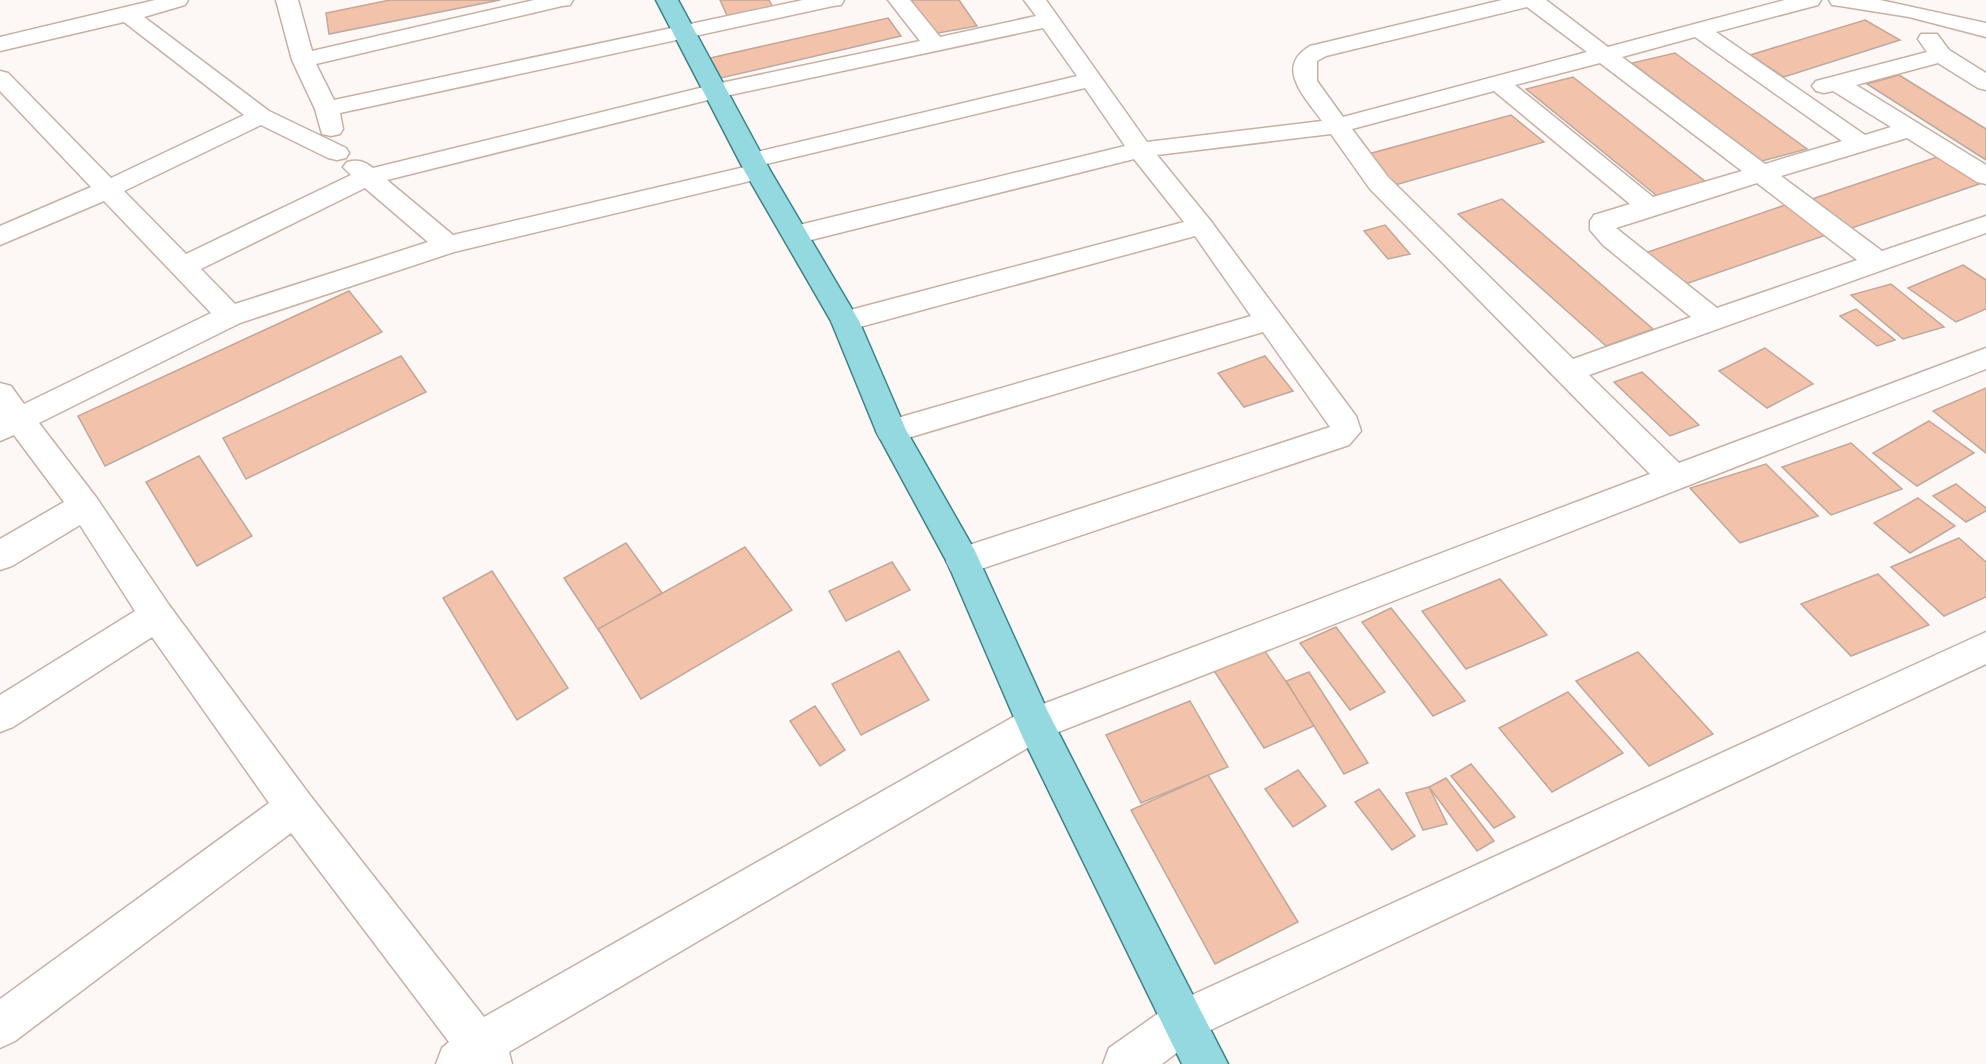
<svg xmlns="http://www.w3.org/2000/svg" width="1986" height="1064" font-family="'DM Sans',sans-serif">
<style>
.building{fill:#f2c2aa;stroke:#c0a89c;stroke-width:1.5}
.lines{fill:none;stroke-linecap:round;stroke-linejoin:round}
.minor-casing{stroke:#c8b0a4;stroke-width:3}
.major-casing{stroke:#3c8389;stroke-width:3}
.minor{fill:#fff;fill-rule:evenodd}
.major{fill:#95d9e0;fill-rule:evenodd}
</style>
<rect width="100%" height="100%" fill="#fdf8f6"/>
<g class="building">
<polygon points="390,0 500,0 329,34 326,13"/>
<polygon points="720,0 769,0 775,11 729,20"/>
<polygon points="911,0 959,0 977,26 933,34"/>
<polygon points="888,18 901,36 721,78 710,58"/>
<polygon points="1865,20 1900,40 1784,77 1750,55"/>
<polygon points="1675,53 1807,149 1762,161 1632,63"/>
<polygon points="1899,75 1986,129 1986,160 1867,84"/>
<polygon points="1573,77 1711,186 1662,200 1526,89"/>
<polygon points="1511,115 1544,142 1392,186 1361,156"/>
<polygon points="1940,156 1982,183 1846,230 1806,201"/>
<polygon points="1502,199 1653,329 1606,346 1458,214"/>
<polygon points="1785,205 1826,235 1683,285 1645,253"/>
<polygon points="1385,225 1410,254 1388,259 1364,231"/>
<polygon points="1963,265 1986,280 1986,309 1956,322 1908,288"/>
<polygon points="1891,284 1944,327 1903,339 1851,295"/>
<polygon points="349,291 382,332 105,466 78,416"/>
<polygon points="1856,309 1895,340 1877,346 1840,316"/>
<polygon points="1765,348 1813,384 1767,408 1719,371"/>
<polygon points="401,356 426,392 246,479 223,438"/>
<polygon points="1265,356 1293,391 1244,407 1218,373"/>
<polygon points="1642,372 1699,425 1670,436 1614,382"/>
<polygon points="1986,388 1986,453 1933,411"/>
<polygon points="1929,421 1974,453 1917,486 1873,453"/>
<polygon points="1851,443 1902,489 1831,515 1782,467"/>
<polygon points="199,456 252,536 197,566 146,482"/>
<polygon points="1766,464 1818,516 1740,543 1690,488"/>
<polygon points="1956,484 1986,508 1986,511 1966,522 1933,496"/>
<polygon points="1918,498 1955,526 1910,553 1874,523"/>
<polygon points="1959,538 1986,562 1986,597 1944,616 1891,567"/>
<polygon points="626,543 662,593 599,631 564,578"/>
<polygon points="745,547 792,610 641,699 598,629"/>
<polygon points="892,562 910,590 846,621 829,591"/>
<polygon points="492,571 568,688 517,720 443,598"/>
<polygon points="1878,574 1929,625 1851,656 1801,604"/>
<polygon points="1500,579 1547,635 1466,669 1422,611"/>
<polygon points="1391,608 1465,701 1433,716 1362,622"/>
<polygon points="1336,627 1385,692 1350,710 1300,643"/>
<polygon points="1262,647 1316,725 1264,748 1213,669"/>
<polygon points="899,651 929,700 861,735 832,684"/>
<polygon points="1638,652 1713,734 1649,766 1576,681"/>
<polygon points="1309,672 1368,763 1344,774 1286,681"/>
<polygon points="1568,692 1623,753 1552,792 1499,728"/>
<polygon points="1190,701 1228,767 1141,803 1106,735"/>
<polygon points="815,706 845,750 820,766 790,721"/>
<polygon points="1471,764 1515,817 1494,828 1451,776"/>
<polygon points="1298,770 1326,806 1293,827 1265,789"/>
<polygon points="1208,775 1298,922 1215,964 1131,810"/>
<polygon points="1446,778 1494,841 1477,851 1429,787"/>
<polygon points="1429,787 1447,824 1423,830 1406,793"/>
<polygon points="1379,789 1415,836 1392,850 1355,802"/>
</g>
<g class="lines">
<g class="minor-casing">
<g id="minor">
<path d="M155,0H188L185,5L144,17L269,111L346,148L349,153L346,158L337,160L328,158L261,125L124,191L186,254L351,175L343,167L347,162C358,159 364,161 373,168L716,84L920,41L888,0H910L940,37L1036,16L1024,0H1046L1147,142L1322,121C1305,97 1274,67 1310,46L1502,0H1546L1608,47L1785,0H1821L1818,5L1716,32L1865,135L1891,127L1833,91L1824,93L1816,91L1812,86L1816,81L1927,52L1918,39L1921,34H1937L1949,50L1986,73V90L1978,88L1938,63L1856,85L1986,165V184L1977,182L1907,138L1781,176L1882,251L1986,216V233L1589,375L1679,463L1986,348V369L1048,736L509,1052L512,1064H436L442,1048L449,1042L291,833L15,1041L0,1048V999L269,803L152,637L13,727L0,732V695L135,611L80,525L12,566L0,570V539L64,502L14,435L0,441V383L11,386L24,404L211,313L104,201L0,245V226L91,187L0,91V71L8,73L111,178L244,115L124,22L0,51V37ZM1527,7L1587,52L1343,117L1317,81V61L1326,56ZM1043,28L1077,76L744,155L741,160L749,166L453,235L387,180L716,98ZM1695,37L1842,141L1765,164L1622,57ZM1600,63L1742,171L1653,197L1515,85ZM1085,88L1125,146L795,226L786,229L782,235L786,241L795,244L1134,159L1184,222L835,314L831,321L835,328L845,331L1195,236L1251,316L880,423L876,431L880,439L891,443L1263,332L1330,427L951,551L946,561L951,571L963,575L1349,445L1361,431L1356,416L1210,220L1157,155L1331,134L1370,189L1650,474L1022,712L484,1017L309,794L169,605L96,497L39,423L240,323L454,252L767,177L771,172L762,165ZM1494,91L1630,204L1594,215L1590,221V230L1603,245L1691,317L1573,359L1388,177L1352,129ZM1757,183L1857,260L1717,308L1616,228ZM365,188L428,242L235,304L201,269Z"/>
<polygon points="276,0 298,0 312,51 534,0 573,0 570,5 562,6 316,64 334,100 803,0 844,0 841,5 833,6 340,113 343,129 340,134 331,136 322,134 315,109 292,60"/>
<polygon points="1829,0 1880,0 1986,23 1986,37 1909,17 1840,6 1832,5"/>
<polygon points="1986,632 1986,664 1200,1035 1162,1064 1103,1064 1109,1048 1170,1005"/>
</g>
</g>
<g class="major-casing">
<polygon id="major" points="656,0 678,0 771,172 859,321 906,430 975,551 1048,712 1228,1064 1182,1064 1022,736 948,564 876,431 831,321 745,172"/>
</g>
<use href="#minor" class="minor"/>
<use href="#major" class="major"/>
</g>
</svg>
